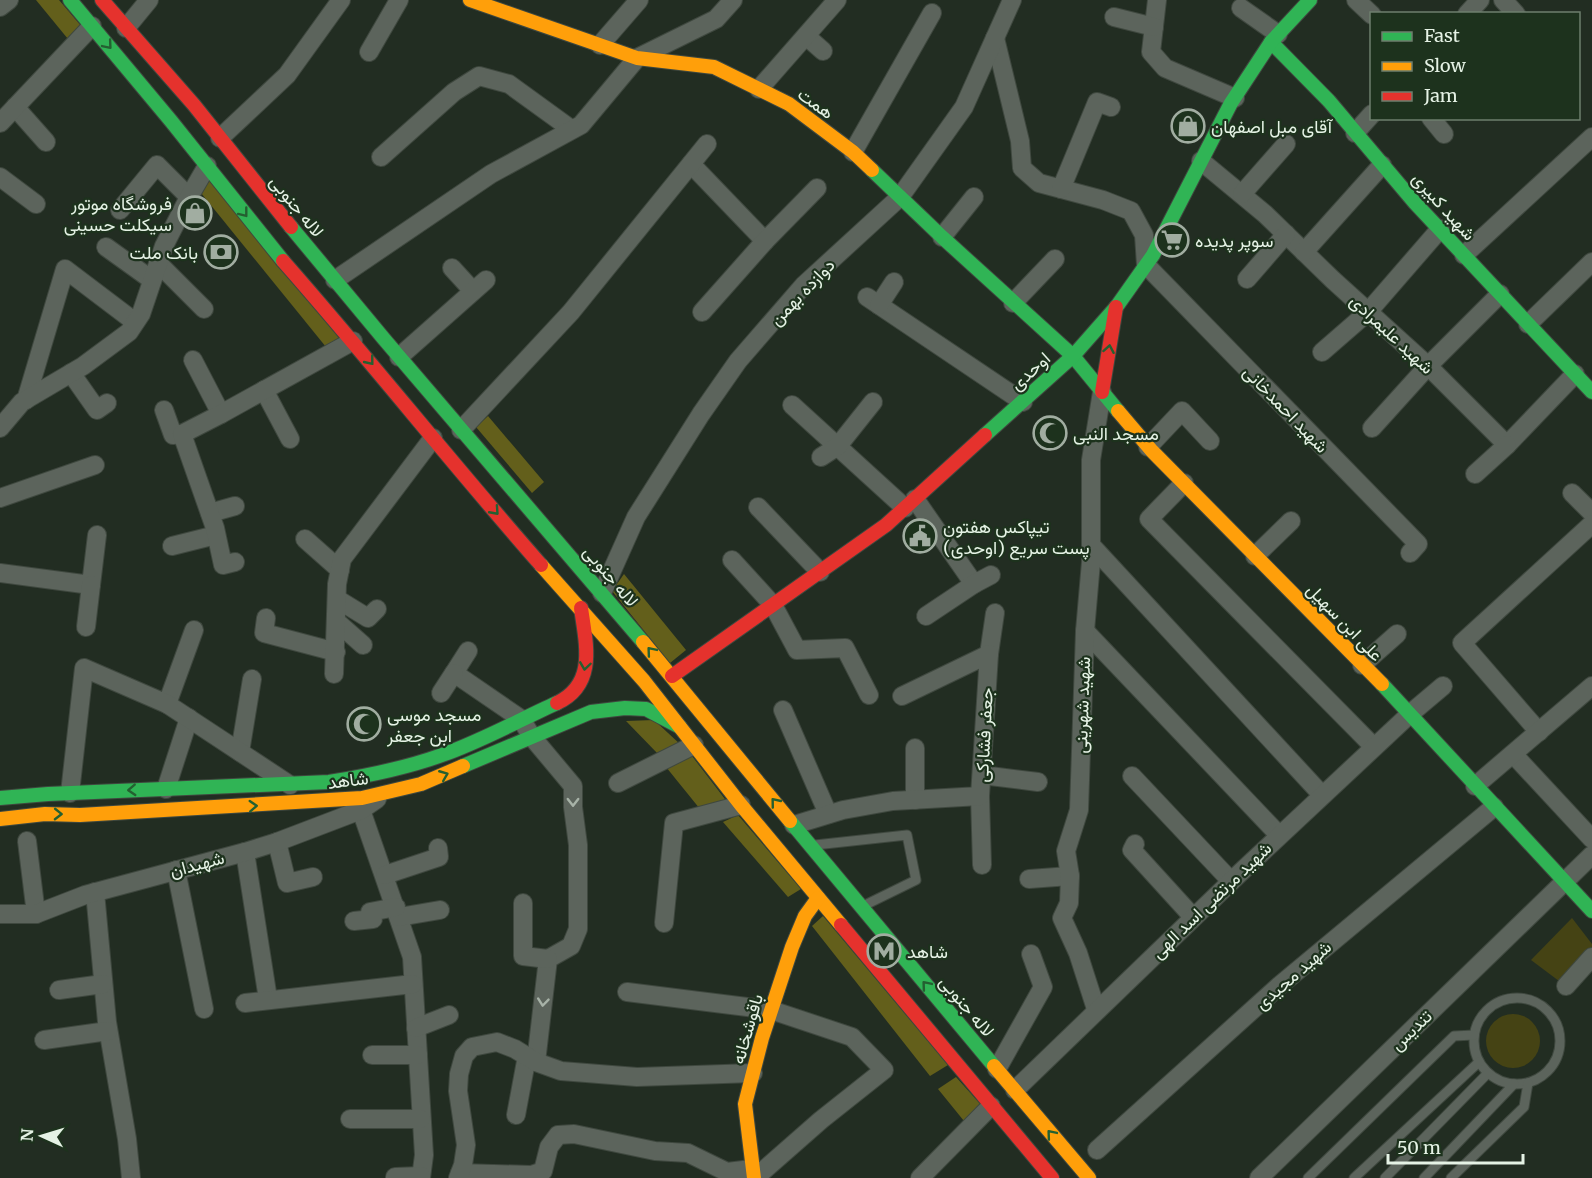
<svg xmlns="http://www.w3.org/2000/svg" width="1592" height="1178" font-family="Merriweather,Vazirmatn,serif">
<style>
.green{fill:#454314}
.forest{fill:#635f1b}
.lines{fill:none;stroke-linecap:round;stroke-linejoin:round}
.lane-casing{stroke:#3f483f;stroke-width:11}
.street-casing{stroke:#3f483f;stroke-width:20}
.fast-casing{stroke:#3f483f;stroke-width:16}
.slow-casing{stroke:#3f483f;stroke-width:16}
.jam-casing{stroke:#3f483f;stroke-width:16}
.lane{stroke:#5c645c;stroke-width:9}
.street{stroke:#5c645c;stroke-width:18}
.fast{stroke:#30b455;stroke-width:14}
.slow{stroke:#ff9f0a;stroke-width:14}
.jam{stroke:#e5322d;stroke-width:14}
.oneway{stroke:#246031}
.oneway2{stroke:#a7b2a7}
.labels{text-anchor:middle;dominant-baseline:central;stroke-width:4.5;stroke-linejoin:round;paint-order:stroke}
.street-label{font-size:18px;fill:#e5f2e5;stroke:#1d321d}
.poi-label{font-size:18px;fill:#e5f2e5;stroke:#1d321d;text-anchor:start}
</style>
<rect width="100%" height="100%" fill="#222d22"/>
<g class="green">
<polygon points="1572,918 1592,944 1592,948 1559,981 1531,960"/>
<circle cx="1513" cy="1041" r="27"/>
</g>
<g class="forest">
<polygon points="36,0 59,0 82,27 68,39"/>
<polygon points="208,179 340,339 326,347 201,193"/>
<polygon points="488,416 544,482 532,493 476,427"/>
<polygon points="624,574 686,650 670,663 612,591"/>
<polygon points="654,720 681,745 659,755 626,721"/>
<polygon points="692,756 728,803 700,809 666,767"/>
<polygon points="738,815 801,889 788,897 723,822"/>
<polygon points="823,916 948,1065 930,1076 812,926"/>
<polygon points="956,1077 982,1106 964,1121 938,1089"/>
</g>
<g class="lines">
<g class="lane-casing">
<g id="lane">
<polyline points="815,845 907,835 916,880 863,906"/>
<circle cx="1517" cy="1041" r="43"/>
<polyline points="1308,1178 1454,1036 1474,1035"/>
<polyline points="1354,1178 1479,1062"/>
<polyline points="1385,1178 1488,1073"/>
<polyline points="1424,1178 1514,1084"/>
<polyline points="1451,1178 1524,1107 1528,1083"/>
</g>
</g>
<g class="street-casing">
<g id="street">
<polyline points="1157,0 1151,52 1165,68 1235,98"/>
<polyline points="1356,0 1372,15"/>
<polyline points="1503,0 1516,14"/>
<polyline points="0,7 9,0"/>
<polyline points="1241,8 1278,34"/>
<polyline points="1467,14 1480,0"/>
<polyline points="1114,17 1154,27"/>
<polyline points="126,28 149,0"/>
<polyline points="806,36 823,51"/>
<polyline points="995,38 1020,141 1022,168 1039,183 1103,200 1131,211 1144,235 1146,265 1418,544 1410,553"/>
<polyline points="600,45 639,0"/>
<polyline points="369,52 399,0"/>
<polyline points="759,89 837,0"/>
<polyline points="15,107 46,142"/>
<polyline points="1431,118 1444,134"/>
<polyline points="0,123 92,26"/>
<polyline points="1355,133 1372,114"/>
<polyline points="220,138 287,75 341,0"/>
<polyline points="853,152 932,13"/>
<polyline points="381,157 454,92 479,76 509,84 571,129"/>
<polyline points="1201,161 1265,214 1333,280 1428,366 1507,445 1575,374"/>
<polyline points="691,164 765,241"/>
<polyline points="0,177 36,204"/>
<polyline points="1061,189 1097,102 1111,107"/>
<polyline points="1242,194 1286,144"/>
<polyline points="120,210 157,165 189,197"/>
<polyline points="942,237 974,197"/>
<polyline points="106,247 152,280"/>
<polyline points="1304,252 1382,165"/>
<polyline points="1464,255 1592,137"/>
<polyline points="158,263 204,309"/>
<polyline points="452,268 473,291"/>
<polyline points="1247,279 1286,234"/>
<polyline points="335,280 491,174 581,125 637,58 716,19 733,0"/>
<polyline points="867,297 1023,402"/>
<polyline points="1013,303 1055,259"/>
<polyline points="879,305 894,282"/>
<polyline points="702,312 765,241 817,188"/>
<polyline points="1528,324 1592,262"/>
<polyline points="1322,352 1368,312 1440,229"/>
<polyline points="399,357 486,280"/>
<polyline points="193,360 221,414"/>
<polyline points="71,373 97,410 107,403"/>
<polyline points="264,390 290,439"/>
<polyline points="26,400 65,269 135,322"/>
<polyline points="792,405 905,508"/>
<polyline points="164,410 173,435 182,434"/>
<polyline points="0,428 22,402 83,366 129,332 141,314 164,246 189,197 207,166"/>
<polyline points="1372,428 1428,366 1500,294"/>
<polyline points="461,430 571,312 707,144"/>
<polyline points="1148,447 1182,411 1210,441"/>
<polyline points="821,457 838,446 873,402"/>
<polyline points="1475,474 1507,445"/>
<polyline points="1184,483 1149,519 1374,747"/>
<polyline points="1572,493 1592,513"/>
<polyline points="0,498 95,465"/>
<polyline points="915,499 974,584"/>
<polyline points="758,507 820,572"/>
<polyline points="210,513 235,506"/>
<polyline points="305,539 340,570"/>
<polyline points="1091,545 1322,795"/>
<polyline points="172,546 216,535"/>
<polyline points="1255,556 1291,521"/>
<polyline points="732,560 773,605 797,650 845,648 869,695"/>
<polyline points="235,562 223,565 215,528 182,434 221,414 353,341"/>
<polyline points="0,573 91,585 97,535"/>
<polyline points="602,593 636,517 701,414 738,361 804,285 900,197 964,107 1012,0"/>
<polyline points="337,599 368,618 377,609"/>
<polyline points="926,616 974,584 991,575"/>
<polyline points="266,618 264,633 336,652"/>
<polyline points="337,622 363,645"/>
<polyline points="86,627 91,585"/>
<polyline points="1085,631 1279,835"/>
<polyline points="468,651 454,673 521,719 532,737 573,786 573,807 578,845 578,929 571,946 548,959 536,1062"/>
<polyline points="989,654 995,613"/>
<polyline points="1362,665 1397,634"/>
<polyline points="334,674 337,584 342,559 433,438"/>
<polyline points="441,693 454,673"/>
<polyline points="167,704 194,630"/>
<polyline points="783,710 828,814"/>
<polyline points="1539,732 1462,643 1592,524"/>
<polyline points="915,748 915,800"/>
<polyline points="240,752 252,679"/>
<polyline points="1513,754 1592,839"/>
<polyline points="982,775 1038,782"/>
<polyline points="1132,776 1231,881"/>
<polyline points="618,783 694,745"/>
<polyline points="1475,786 1592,686"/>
<polyline points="166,789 189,718"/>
<polyline points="70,793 84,668 167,704 290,785"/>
<polyline points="980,796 982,865"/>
<polyline points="361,810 412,957 424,1155 421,1178"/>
<polyline points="794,825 843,810 893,801 980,796 989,654 902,696"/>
<polyline points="27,841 36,914"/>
<polyline points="277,842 287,883 313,877"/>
<polyline points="1135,844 1132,850 1193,917"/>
<polyline points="245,852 268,999"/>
<polyline points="176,870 204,1009"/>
<polyline points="385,875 439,857 438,848"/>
<polyline points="1029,879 1070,876"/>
<polyline points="95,892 107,1022 127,1139 131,1178"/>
<polyline points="523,903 523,956 548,959"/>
<polyline points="0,914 36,914 85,895 245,852 277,842 361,810 377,799"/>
<polyline points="399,917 440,910"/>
<polyline points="354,921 373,919 370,912 396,907"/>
<polyline points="664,923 674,823 741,805"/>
<polyline points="1566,986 1592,957"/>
<polyline points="59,990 103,984"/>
<polyline points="627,992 771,1010 852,1037 884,1070 821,1120 755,1178"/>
<polyline points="245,1003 413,984"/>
<polyline points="1096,1009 1078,953 1062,918 1069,903 1070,876 1066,851 1079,810 1085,631 1091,562 1091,460 1102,392"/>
<polyline points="416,1028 449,1015"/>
<polyline points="44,1040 108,1031"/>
<polyline points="372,1055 418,1055"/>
<polyline points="997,1069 1043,987 1031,954"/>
<polyline points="1015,1090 1242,871 1411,713 1443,686"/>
<polyline points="516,1115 527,1056"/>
<polyline points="350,1119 421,1119"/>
<polyline points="1097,1150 1279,986 1494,807"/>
<polyline points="460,1173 532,1175 543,1171 549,1147 558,1135 574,1134 655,1151 688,1153 727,1172 752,1169"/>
<polyline points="395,1177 421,1176"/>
<polyline points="458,1178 463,1165 466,1145 458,1091 459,1074 464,1056 472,1047 497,1042 515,1049 536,1062 561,1071 637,1077 753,1073"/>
<polyline points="920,1178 991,1106"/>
<polyline points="1259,1178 1592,855"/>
</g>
</g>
<g class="fast-casing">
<g id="fast">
<polyline points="70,0 171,121 283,261"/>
<polyline points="1271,42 1329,101 1415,203 1592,392"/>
<polyline points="872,170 942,237 1073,356 1118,411"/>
<polyline points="291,227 384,339 643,642"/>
<polyline points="985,435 1073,356 1117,306 1153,255 1231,103 1271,42 1310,0"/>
<polyline points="1382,684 1592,911"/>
<polyline points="463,766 591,712 625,708 646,709 680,727"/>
<path d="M0,798L48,794L329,782C367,776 406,768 442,755C482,741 519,720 557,703"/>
<polyline points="790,821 994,1066"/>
</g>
</g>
<g class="slow-casing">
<g id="slow">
<polyline points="470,0 637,58 714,67 789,104 853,152 872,170"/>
<polyline points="1118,411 1152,451 1382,684"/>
<polyline points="541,565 644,681 741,805 841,925"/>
<polyline points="643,642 790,821"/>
<polyline points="0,819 45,814 80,815 362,798 421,784 463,766"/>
<polyline points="994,1066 1089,1178"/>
<polyline points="754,1178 745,1104 762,1038 792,947 805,916 818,898"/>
</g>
</g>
<g class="jam-casing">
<g id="jam">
<polyline points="102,0 194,105 291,227"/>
<path d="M283,261C371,361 453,465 541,565"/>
<polyline points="1102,392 1116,307"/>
<polyline points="672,676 886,525 985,435"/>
<path d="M557,703C597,684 586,644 581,608"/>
<polyline points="841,925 1052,1178"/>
</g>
</g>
<use href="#lane" class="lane"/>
<use href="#street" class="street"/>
<use href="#fast" class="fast"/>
<use href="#slow" class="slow"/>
<use href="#jam" class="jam"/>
</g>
<defs><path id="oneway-chevron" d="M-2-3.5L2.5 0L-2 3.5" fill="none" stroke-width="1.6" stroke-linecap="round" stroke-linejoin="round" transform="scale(1.5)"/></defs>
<g class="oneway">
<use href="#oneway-chevron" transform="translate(108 45) rotate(50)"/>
<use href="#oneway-chevron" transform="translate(244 213) rotate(52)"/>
<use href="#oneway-chevron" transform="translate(1109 349) rotate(-80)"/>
<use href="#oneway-chevron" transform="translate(370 361) rotate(51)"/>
<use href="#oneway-chevron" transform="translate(495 511) rotate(48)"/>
<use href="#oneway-chevron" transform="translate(651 651) rotate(-130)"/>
<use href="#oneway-chevron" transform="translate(585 666) rotate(98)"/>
<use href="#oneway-chevron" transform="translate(444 775) rotate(-22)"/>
<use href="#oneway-chevron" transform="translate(132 790) rotate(177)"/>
<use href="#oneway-chevron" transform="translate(775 802) rotate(-129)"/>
<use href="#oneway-chevron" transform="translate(253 806) rotate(-3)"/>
<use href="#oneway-chevron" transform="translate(58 814) rotate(1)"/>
<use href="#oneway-chevron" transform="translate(926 985) rotate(-130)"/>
<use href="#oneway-chevron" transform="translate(1051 1134) rotate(-130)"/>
</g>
<g class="oneway2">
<use href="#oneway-chevron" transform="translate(573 802) rotate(90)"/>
<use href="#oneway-chevron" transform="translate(543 1002) rotate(96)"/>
</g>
<defs>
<g id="shop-ring" transform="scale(1.725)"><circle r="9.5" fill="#1d321d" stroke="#a1ada1" stroke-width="1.5"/><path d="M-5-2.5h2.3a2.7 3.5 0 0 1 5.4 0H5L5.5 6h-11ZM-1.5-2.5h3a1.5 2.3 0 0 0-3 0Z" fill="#a1ada1"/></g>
<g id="supermarket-ring" transform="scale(1.725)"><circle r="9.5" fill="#1d321d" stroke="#a1ada1" stroke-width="1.5"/><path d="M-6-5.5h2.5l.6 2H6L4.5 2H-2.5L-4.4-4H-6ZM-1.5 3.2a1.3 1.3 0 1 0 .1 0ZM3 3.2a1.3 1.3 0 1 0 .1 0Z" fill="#a1ada1"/></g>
<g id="bank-ring" transform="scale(1.725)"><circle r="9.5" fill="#1d321d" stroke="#a1ada1" stroke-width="1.5"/><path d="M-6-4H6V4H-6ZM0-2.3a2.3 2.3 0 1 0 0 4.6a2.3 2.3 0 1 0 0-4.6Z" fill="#a1ada1"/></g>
<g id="mosque-ring" transform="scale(1.725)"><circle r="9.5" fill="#1d321d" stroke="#a1ada1" stroke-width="1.5"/><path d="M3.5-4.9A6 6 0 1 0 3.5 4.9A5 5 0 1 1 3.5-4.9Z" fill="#a1ada1"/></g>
<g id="civic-ring" transform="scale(1.725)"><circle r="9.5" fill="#1d321d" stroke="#a1ada1" stroke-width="1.5"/><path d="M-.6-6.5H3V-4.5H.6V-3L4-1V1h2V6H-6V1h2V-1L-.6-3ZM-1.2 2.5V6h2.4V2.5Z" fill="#a1ada1"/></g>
<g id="metro-ring" transform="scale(1.725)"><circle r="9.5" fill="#1d321d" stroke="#a1ada1" stroke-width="1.5"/><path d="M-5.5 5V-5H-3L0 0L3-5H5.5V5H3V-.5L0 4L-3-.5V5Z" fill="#a1ada1"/></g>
</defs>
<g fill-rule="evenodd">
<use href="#shop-ring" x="1188" y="126"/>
<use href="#shop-ring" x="195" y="213"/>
<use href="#supermarket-ring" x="1172" y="240"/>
<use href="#bank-ring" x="221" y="252"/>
<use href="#mosque-ring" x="1050" y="433"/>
<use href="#civic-ring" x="920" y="536"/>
<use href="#mosque-ring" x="364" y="724"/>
<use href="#metro-ring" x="884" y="951"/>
</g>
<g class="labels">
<g class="street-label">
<text transform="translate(816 103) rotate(36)">همت</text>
<text transform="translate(297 206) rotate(51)">لاله جنوبی</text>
<text transform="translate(1444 206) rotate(48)">شهید کبیری</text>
<text transform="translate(802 292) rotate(-46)">دوازده بهمن</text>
<text transform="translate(1392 334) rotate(43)">شهید علیمرادی</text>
<text transform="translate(1030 371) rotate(-42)">اوحدی</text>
<text transform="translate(1286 409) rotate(46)">شهید احمدخانی</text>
<text transform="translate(611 576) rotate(50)">لاله جنوبی</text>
<text transform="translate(1345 622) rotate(46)">علی ابن سهیل</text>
<text transform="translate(1082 705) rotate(-88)">شهید شهرینی</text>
<text transform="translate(984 735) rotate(-87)">جعفر فشارکی</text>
<text transform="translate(348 780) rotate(-7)">شاهد</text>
<text transform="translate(197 864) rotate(-15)">شهیدان</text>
<text transform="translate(1211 900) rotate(-44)">شهید مرتضی اسد الهی</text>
<text transform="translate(1293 975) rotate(-41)">شهید مجیدی</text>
<text transform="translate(967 1006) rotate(50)">لاله جنوبی</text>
<text transform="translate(747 1029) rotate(-74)">باقوشخانه</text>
<text transform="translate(1411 1030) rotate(-44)">تندیس</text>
</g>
<g class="poi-label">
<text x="1211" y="126">آقای مبل اصفهان</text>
<text x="172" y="203" text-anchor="end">فروشگاه موتور<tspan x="172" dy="21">سیکلت حسینی</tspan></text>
<text x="1195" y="240">سوپر پدیده</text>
<text x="198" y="252" text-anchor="end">بانک ملت</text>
<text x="1073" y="433">مسجد النبی</text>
<text x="943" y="526">تیپاکس هفتون<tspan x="943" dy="21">(اوحدی) پست سریع</tspan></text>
<text x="387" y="714">مسجد موسی<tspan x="387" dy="21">ابن جعفر</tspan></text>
<text x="907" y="951">شاهد</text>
</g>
</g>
<rect x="1370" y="12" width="210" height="108" fill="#1d321d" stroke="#6d7f6d" stroke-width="1.5"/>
<rect x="1382" y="32" width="30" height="9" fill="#30b455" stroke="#6d7f6d" stroke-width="1.5"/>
<text x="1424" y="42" font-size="18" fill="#e5f2e5">Fast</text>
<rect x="1382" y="62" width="30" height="9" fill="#ff9f0a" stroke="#6d7f6d" stroke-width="1.5"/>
<text x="1424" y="72" font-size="18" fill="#e5f2e5">Slow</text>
<rect x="1382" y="92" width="30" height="9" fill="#e5322d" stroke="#6d7f6d" stroke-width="1.5"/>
<text x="1424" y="102" font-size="18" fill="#e5f2e5">Jam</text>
<g transform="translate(42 1136) rotate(274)" stroke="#1d321d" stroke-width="4.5" paint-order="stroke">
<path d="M0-4.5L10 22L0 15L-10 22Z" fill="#e5f2e5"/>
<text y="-9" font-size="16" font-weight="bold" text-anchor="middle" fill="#e5f2e5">N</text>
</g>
<path d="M1388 1154v9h135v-9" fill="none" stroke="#e5f2e5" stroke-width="3"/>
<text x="1397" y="1154" font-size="18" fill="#e5f2e5" stroke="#1d321d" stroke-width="4.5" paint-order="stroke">50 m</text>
</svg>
